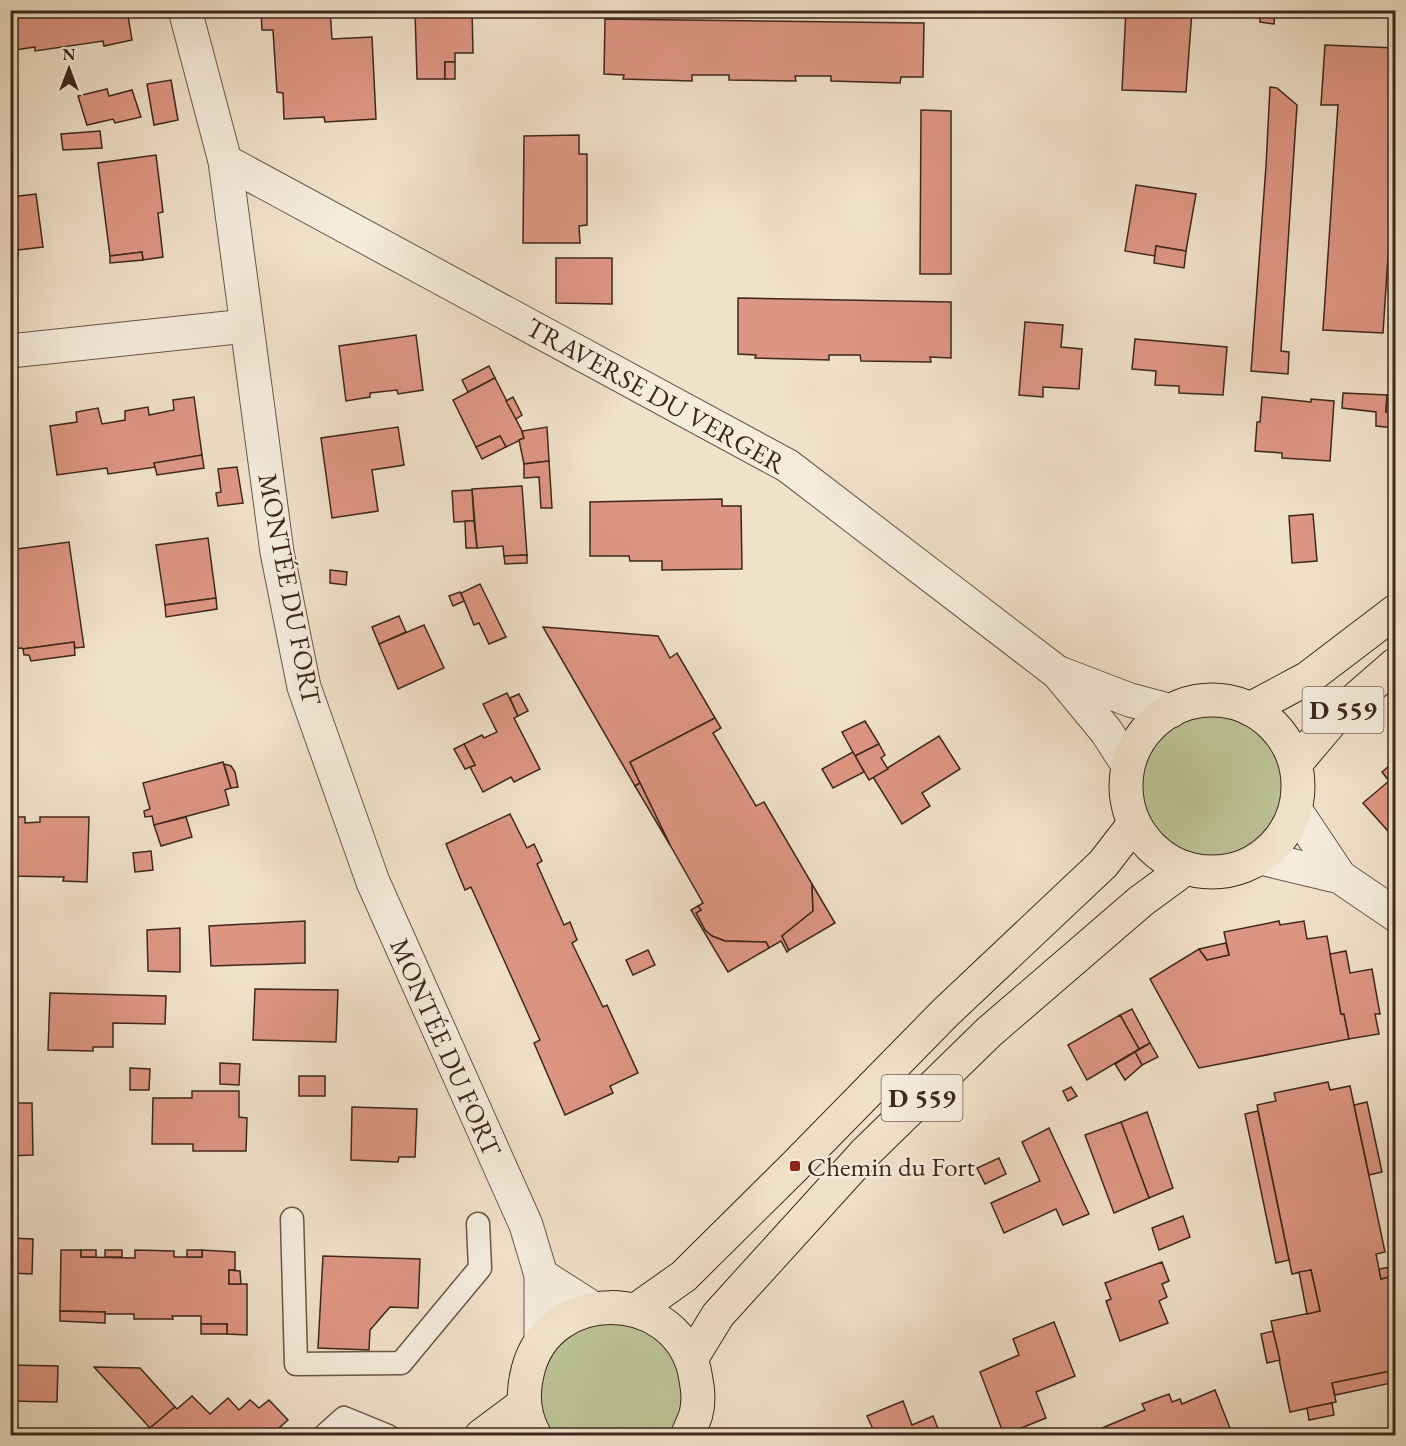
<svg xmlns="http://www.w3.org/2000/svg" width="1406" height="1446" font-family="'EB Garamond',serif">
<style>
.green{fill:#bbc295;stroke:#7c7458;stroke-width:1.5}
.building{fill:#de9684;stroke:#3d271b;stroke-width:1.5}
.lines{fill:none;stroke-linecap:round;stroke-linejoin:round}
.service-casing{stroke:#6a5646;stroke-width:25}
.minor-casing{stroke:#6a5646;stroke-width:35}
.tertiary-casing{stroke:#6a5646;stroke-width:35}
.primary-casing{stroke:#3d271b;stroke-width:35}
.service{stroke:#f5ecdc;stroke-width:22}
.minor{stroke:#f5ecdc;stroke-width:33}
.tertiary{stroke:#f5ecdc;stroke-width:33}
.primary{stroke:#f0e1c9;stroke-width:33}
.poi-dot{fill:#8f2418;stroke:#f5ecdc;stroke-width:2}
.labels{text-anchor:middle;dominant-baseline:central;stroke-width:4.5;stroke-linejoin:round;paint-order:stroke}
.shield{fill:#f5ecdc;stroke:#746255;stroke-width:1.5}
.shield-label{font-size:26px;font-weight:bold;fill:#3d271b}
.street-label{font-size:27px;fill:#3d271b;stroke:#f5ecdc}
.poi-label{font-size:27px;fill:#3d271b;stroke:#f5ecdc;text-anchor:start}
</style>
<rect width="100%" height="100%" fill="#f0e1c9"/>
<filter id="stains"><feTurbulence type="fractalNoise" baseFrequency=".00333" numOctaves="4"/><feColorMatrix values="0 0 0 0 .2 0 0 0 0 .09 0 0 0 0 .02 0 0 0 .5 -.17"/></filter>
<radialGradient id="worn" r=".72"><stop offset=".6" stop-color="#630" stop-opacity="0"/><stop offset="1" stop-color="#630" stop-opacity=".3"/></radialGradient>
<g class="green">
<circle cx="1212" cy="786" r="86"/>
<polygon points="594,1309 681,1343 687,1435 535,1436 524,1382"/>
</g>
<g class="building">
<polygon points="29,10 127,10 132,40 104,46 103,41 35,51 35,47 16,50 11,15 29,13"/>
<polygon points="261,10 330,10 332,39 372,37 376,119 325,122 324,117 284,119 283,93 277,92 273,30 262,30"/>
<polygon points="415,10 472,10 473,53 455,53 455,62 445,62 445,79 417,79"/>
<polygon points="1126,10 1192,11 1186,92 1122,90"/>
<polygon points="1224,10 1260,10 1260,15 1224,13"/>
<polygon points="1260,10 1275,10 1274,24 1260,22"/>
<polygon points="605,19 924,23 923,77 901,77 900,83 831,81 831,76 795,76 796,81 729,80 729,75 692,75 692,81 623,79 624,75 604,74"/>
<polygon points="1325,45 1396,48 1396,135 1383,333 1323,330 1338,105 1321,105"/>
<rect x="445" y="62" width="10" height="17"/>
<polygon points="171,80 178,120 154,125 147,84"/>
<polygon points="1270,87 1277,88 1297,105 1281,351 1289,352 1288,374 1251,371 1266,166"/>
<polygon points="107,89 109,96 132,90 141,117 115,123 113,119 87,125 78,96"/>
<polygon points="921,110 951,111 951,274 920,274"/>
<polygon points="100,131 102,148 63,150 61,134"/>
<polygon points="579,135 579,154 587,154 587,225 579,226 580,243 523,243 524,136"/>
<polygon points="156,155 163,212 158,213 163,257 143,260 142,252 110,256 98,163"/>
<polygon points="1136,185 1196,194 1186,251 1156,246 1155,256 1125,251"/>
<polygon points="36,194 43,247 18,250 18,257 10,258 10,197"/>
<polygon points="1156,246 1186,251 1184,268 1154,263"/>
<polygon points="142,252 143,260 110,263 110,256"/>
<polygon points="556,258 612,258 612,304 556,303"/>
<polygon points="738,298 951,302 951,358 930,357 931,362 861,361 860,355 829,355 829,360 755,358 756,355 738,354"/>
<polygon points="1025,322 1063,325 1061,347 1082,349 1079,389 1043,387 1043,397 1019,395"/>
<polygon points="416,335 423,390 398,394 397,390 370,393 370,397 346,401 339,346"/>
<polygon points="1135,339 1227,347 1223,395 1179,393 1179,386 1155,385 1156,371 1132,369"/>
<polygon points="489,366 495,378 468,392 462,380"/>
<polygon points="495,378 522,431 524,438 506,447 500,436 476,447 453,400"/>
<polygon points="1343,393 1387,395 1386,412 1396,413 1395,428 1376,426 1376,412 1342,408"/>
<polygon points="1387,395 1396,396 1396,413 1386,412"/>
<polygon points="194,397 202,455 154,463 156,467 108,474 107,468 57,475 50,426 77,422 76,412 98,408 102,424 125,420 125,411 148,407 149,415 174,410 173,400"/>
<polygon points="513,397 522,415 516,419 506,401"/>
<polygon points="1262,397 1311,402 1311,399 1334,401 1330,461 1282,458 1282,453 1255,451 1257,422 1260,422"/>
<polygon points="398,427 404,465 372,470 378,511 332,518 321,438"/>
<polygon points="547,427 549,461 524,464 519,440 524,438 522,431"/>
<polygon points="500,436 506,447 482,459 476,447"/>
<polygon points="202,455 204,468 157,475 154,463"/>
<polygon points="549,461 552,508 541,508 539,477 524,478 524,464"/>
<polygon points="237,467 243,503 218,506 216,493 221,492 218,469"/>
<polygon points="522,486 527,555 504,556 503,546 477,548 472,489"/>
<polygon points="472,490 474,521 454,522 452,491"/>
<polygon points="722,499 722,506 741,506 742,569 662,570 662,561 630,561 629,556 590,556 590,502"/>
<polygon points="1313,514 1317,561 1292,563 1289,516"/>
<polygon points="465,521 474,521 477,548 466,548"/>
<polygon points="208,538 216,598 165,605 156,545"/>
<polygon points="69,542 84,647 75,648 74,642 23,649 22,648 10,649 10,550"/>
<polygon points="527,555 527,563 505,564 504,556"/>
<polygon points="330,570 347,572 346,585 330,583"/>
<polygon points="480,584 506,637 489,644 479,623 474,625 461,593"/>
<polygon points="460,592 464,601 453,606 449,596"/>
<polygon points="216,598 217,609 166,617 165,605"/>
<polygon points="399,616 406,632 379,644 372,627"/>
<polygon points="424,625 444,668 398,689 379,644"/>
<polygon points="543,627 658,636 670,658 677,653 715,718 630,762 640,783 635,786"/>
<polygon points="74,642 75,655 31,661 29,655 24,655 23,649"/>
<polygon points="507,693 518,716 514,718 540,769 514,782 511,777 483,792 470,767 475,765 464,744 482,735 484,738 497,732 483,704"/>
<polygon points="519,694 528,711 518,716 510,698"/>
<polygon points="715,718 721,728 713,733 756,806 764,802 812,884 813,911 782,936 789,950 787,952 781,941 769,948 766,942 725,941 712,936 705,930 696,913 701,910 698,906 703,903 670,845 630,762"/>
<polygon points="865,721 879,744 855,756 842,732"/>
<polygon points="939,736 960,769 922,793 930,806 902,824 873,777"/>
<polygon points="464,744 475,765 465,769 454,749"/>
<polygon points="879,744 885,755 881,758 888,769 869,780 855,756"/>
<polygon points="853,752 864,772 833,788 822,769"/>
<polygon points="1396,760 1396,840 1363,803 1389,781 1382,772"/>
<polygon points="223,762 231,788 225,790 229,805 154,825 152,816 145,817 144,811 150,809 143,783"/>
<polygon points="224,764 231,766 235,772 238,787 231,788"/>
<polygon points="640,783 670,845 635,786"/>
<polygon points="510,814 527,848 534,844 542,861 537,864 564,925 570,922 577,940 572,943 603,1007 607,1005 638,1073 610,1086 613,1093 565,1115 534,1043 540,1040 471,887 465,890 446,844"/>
<polygon points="10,817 25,817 25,823 40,822 40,817 89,817 87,882 63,881 64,877 10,876"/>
<polygon points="186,817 192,837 161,846 154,825"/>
<polygon points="151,851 153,870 135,872 133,853"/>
<polygon points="812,884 835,923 789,950 782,936 813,911"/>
<polygon points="698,906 701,910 696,913 705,930 712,936 725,941 766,942 769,948 728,972 691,910"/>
<polygon points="305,921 305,963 211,966 209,926"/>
<polygon points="1279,921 1280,925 1304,921 1307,939 1327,936 1341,1014 1344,1014 1349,1039 1199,1068 1150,979 1199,949 1207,960 1229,955 1224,932"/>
<polygon points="180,928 180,972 148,971 147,930"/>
<polygon points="1226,943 1229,955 1207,960 1199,949"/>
<polygon points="648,950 655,965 633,975 626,960"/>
<polygon points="1346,951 1350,973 1372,969 1380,1014 1375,1014 1379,1034 1349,1039 1344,1014 1341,1014 1330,954"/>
<polygon points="255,989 338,990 336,1042 253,1040"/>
<polygon points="50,993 166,996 165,1024 113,1023 113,1047 93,1047 93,1051 48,1050"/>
<polygon points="1132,1009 1150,1043 1139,1049 1120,1015"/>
<polygon points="1120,1015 1139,1049 1087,1080 1068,1045"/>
<polygon points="1150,1043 1158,1057 1142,1065 1135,1052"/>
<polygon points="1135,1052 1142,1065 1125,1080 1115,1064"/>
<polygon points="220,1063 240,1064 239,1085 220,1084"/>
<polygon points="130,1068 150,1069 149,1090 130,1090"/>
<rect x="299" y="1076" width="26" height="20"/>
<polygon points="1328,1082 1330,1090 1350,1086 1385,1252 1376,1254 1381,1279 1396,1275 1396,1370 1332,1383 1336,1402 1290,1412 1271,1321 1320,1311 1311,1270 1292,1274 1257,1105 1276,1101 1274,1093"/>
<polygon points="1071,1087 1077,1096 1068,1101 1063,1091"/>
<polygon points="192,1091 239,1091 239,1117 247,1118 246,1151 193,1151 193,1144 152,1144 153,1098 192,1098"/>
<polygon points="1367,1102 1382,1172 1369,1175 1354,1105"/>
<polygon points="10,1103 32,1103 33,1155 10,1156"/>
<polygon points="352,1107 417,1109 415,1157 399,1157 398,1162 351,1160"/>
<polygon points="1258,1111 1289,1260 1276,1263 1245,1114"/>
<polygon points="1147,1112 1173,1188 1149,1198 1121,1122"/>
<polygon points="1121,1122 1149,1198 1114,1213 1085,1135"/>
<polygon points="1049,1128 1089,1214 1063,1225 1056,1209 1004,1233 991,1203 1040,1181 1022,1142"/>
<polygon points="999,1158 1006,1174 985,1184 977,1168"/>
<polygon points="1183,1216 1190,1237 1159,1250 1152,1228"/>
<polygon points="10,1238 33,1239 32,1274 10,1273"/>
<polygon points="61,1250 81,1250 81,1257 135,1258 135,1250 174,1251 174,1257 202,1257 202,1250 235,1252 235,1270 229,1270 229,1284 247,1284 247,1335 227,1334 227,1324 201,1324 201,1316 172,1316 173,1319 134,1319 134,1314 105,1314 105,1312 60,1311"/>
<rect x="81" y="1250" width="15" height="7"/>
<rect x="105" y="1250" width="17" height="7"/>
<rect x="187" y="1250" width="15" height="7"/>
<polygon points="323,1256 420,1259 418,1308 390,1307 370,1330 369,1350 318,1348"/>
<polygon points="1162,1262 1169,1281 1162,1284 1167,1297 1159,1301 1168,1323 1120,1341 1106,1301 1111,1299 1105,1283"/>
<polygon points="1396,1266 1396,1275 1381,1279 1379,1269"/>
<polygon points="229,1270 240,1271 241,1284 229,1284"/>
<polygon points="1311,1270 1320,1311 1307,1314 1299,1272"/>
<polygon points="60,1311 105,1312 105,1323 60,1321"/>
<polygon points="1054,1322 1075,1376 1036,1392 1046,1418 1004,1435 980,1372 1019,1355 1013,1339"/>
<rect x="201" y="1324" width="26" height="10"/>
<polygon points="1273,1331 1280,1360 1267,1363 1261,1334"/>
<polygon points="10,1365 58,1366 57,1402 10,1401"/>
<polygon points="94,1367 140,1368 175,1407 150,1428"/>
<polygon points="1396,1370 1396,1382 1335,1395 1332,1383"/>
<polygon points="1215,1390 1233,1436 1083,1436 1145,1410 1142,1404 1169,1394 1172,1402 1180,1399 1182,1404"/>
<polygon points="192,1396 210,1414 228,1398 239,1410 250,1400 259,1408 269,1400 288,1420 270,1436 157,1436 150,1428 175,1407 177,1409"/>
<polygon points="903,1401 912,1425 933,1416 941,1436 876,1436 867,1416"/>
<polygon points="1332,1403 1334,1415 1309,1420 1307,1408"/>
</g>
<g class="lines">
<g class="service-casing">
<g id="service">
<polyline points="292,1219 296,1364 401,1363 480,1268 478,1224"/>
<polyline points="324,1436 344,1418 388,1436"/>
</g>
</g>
<g class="minor-casing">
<polyline id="minor" points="10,351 246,326"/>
</g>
<g class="tertiary-casing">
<g id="tertiary">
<polyline points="185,10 225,161 277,552 304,687 373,882 526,1225 541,1275 541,1341"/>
<polyline points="225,161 788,466 1058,673 1106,731 1128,765"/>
<polyline points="1062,674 1130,700 1171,711"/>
<polyline points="1296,811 1340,877"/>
<polyline points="1261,858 1340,877 1396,915"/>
<polyline points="541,1275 594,1309"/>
</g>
</g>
<g class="primary-casing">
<g id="primary">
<circle cx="1212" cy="786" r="86"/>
<polyline points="1250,709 1308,678 1396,611"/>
<polyline points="1296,763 1335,717 1396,664"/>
<polyline points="636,1310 684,1276 795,1166 945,1013 1103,864 1134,824"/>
<polyline points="691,1359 718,1315 865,1153 989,1032 1141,901 1186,868"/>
<polyline points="481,1436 524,1404"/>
<path d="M535,1436C523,1415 522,1392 528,1370C549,1287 672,1287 694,1369C697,1384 700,1399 696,1414C694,1421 690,1429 687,1436"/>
</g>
</g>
<use href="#service" class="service"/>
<use href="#minor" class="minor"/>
<use href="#tertiary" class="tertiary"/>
<use href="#primary" class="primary"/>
</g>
<rect class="poi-dot" x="789" y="1160" width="12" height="12" rx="3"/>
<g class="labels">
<g class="shield">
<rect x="1302.5" y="687" width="81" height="46" rx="4.5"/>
<rect x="881.5" y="1075" width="81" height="46" rx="4.5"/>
</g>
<g class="shield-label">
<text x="1343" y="710">D 559</text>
<text x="922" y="1098">D 559</text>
</g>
<g class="street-label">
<text transform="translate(656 395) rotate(29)">TRAVERSE DU VERGER</text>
<text transform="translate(290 589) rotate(79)">MONTÉE DU FORT</text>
<text transform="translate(446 1047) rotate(66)">MONTÉE DU FORT</text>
</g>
<g class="poi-label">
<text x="807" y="1166">Chemin du Fort</text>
</g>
</g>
<rect width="1406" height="1446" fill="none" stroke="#f0e1c9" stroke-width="36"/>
<rect x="12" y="12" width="1382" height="1422" fill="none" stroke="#3d271b" stroke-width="3"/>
<rect x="18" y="18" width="1370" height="1410" fill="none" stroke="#3d271b" stroke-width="1.5"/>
<g transform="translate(69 69)" stroke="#f5ecdc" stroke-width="4.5" paint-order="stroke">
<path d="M0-4.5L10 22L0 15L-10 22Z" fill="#3d271b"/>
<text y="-9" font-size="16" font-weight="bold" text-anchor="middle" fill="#3d271b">N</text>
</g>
<rect width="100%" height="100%" filter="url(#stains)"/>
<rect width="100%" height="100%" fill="url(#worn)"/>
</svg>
